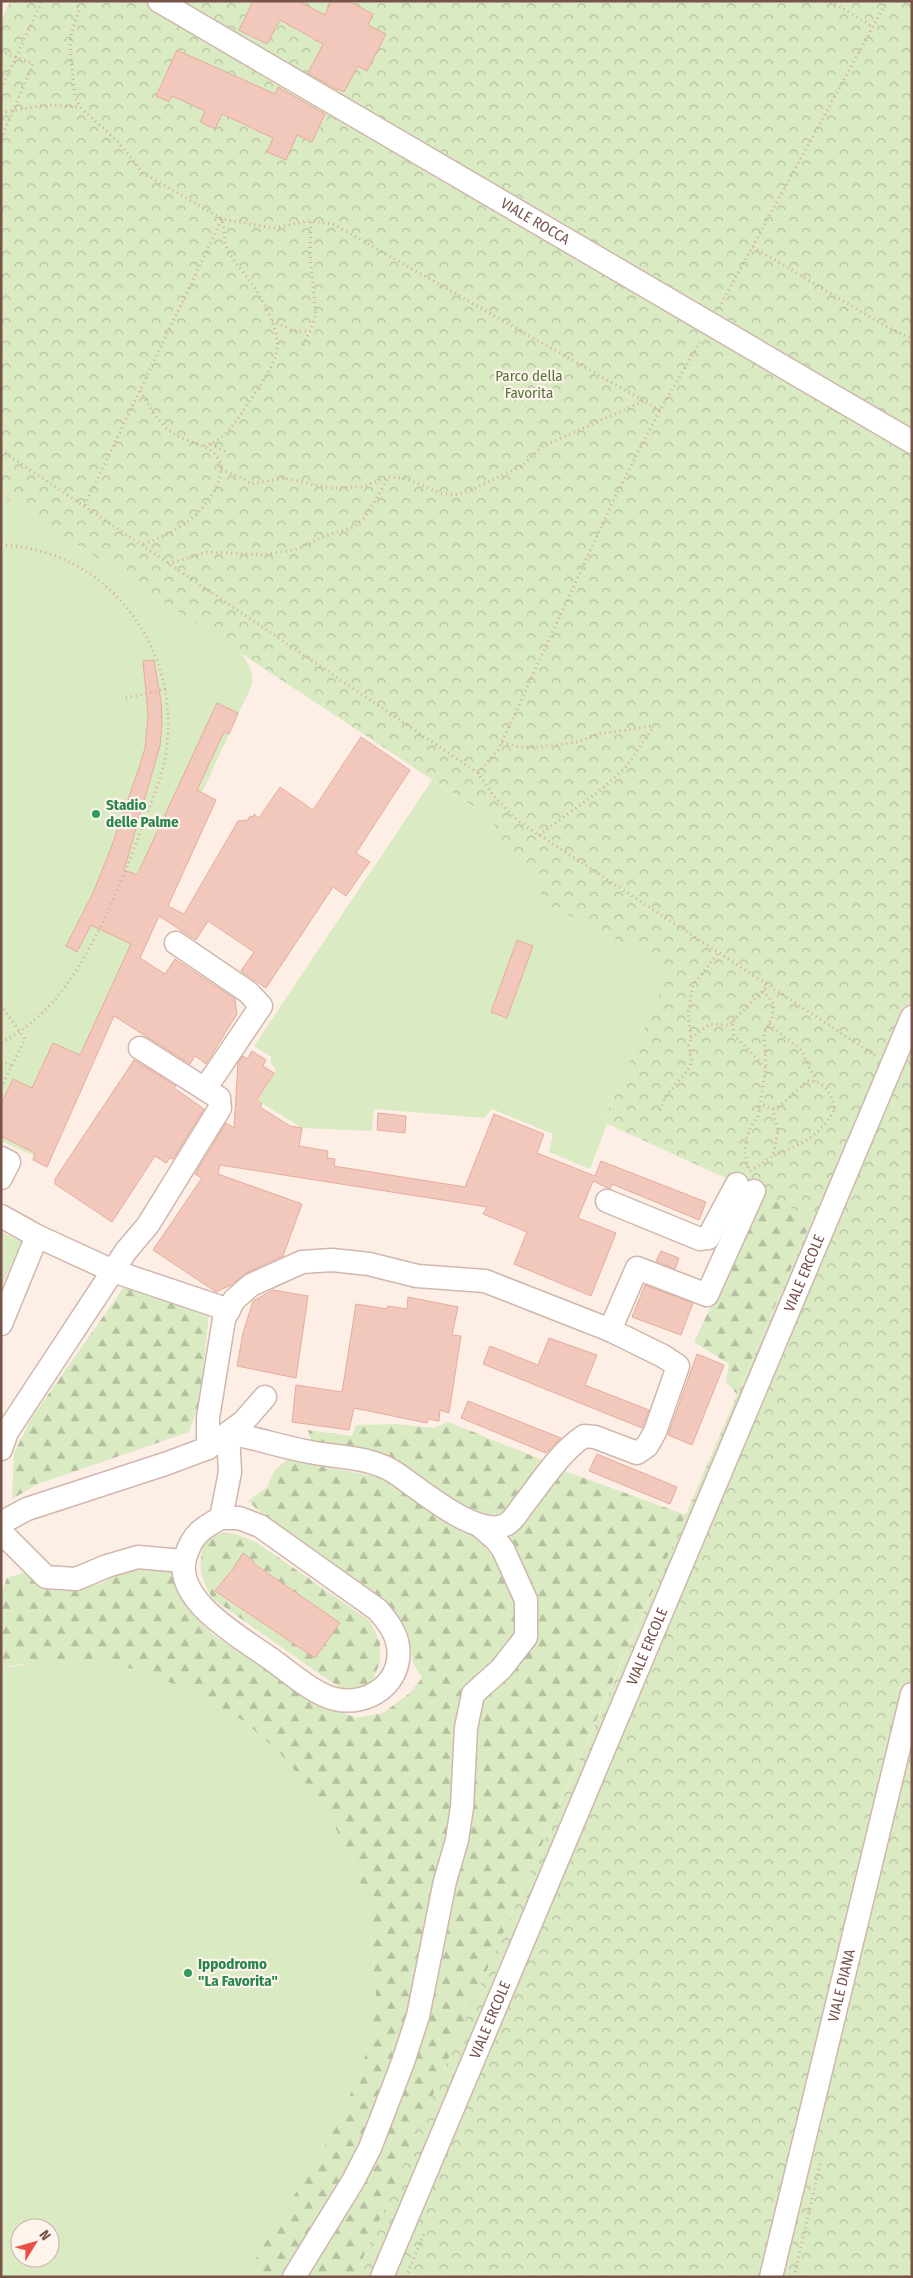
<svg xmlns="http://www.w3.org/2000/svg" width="913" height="2278" font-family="'Fira Sans Condensed',sans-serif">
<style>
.forest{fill:url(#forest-firs)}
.park{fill:url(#park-crowns)}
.garden{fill:#daeac3;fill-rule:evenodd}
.building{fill:#f2c8bc;stroke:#e5ac9c}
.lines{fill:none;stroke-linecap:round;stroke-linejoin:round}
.minor-casing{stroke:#d0b7ad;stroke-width:25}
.path{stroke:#d7ab9f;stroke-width:3;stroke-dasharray:1 4;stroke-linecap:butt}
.minor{stroke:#fff;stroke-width:22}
.leisure-dot{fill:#2e9e5b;stroke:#fff4eb;stroke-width:2}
.labels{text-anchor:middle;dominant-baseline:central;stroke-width:4.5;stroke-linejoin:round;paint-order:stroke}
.street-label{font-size:15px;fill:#765249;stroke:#fff4eb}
.park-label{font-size:15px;fill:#58763f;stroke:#fff4eb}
.leisure-label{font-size:15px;font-weight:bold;fill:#27864d;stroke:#fff4eb;text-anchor:start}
</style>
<defs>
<pattern id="forest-firs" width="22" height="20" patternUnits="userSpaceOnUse" patternTransform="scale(1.25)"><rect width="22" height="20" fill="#daeac3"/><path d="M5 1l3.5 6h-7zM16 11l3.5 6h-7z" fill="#b5c0a0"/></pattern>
<pattern id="park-crowns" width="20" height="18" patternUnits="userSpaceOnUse" patternTransform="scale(1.25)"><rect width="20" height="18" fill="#daeac3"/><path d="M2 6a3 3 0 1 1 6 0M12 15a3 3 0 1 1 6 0" fill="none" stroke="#b5c0a0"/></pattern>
</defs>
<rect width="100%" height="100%" fill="#fdefe5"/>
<g class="forest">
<polygon points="769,1185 813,1218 737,1394 726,1382 729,1364 694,1342"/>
<polygon points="126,1284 209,1312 200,1401 189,1432 38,1484 12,1499 14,1453 31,1419"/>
<polygon points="449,1422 547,1462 501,1515 490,1518 312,1443 308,1430 352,1436 356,1425 398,1424 433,1428"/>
<polygon points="289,1458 317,1466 381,1477 475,1535 492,1556 509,1541 516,1527 562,1470 686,1515 466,2018 355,2277 244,2277 342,2117 376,1994 369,1910 352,1858 319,1799 244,1721 186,1690 149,1673 20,1664 1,1668 1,1594 7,1578 25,1572 42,1587 60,1591 103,1583 116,1573 129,1569 151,1569 171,1572 186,1606 212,1634 308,1697 356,1718 383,1713 410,1693 422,1678 414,1665 408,1637 395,1612 376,1593 258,1510 248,1501 267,1487 275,1470"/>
<path d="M218,1533L236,1534L256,1542L370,1621L380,1642V1662L373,1680L359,1689H343L328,1680L213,1599C199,1576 198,1568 204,1541Z"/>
</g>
<polygon class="park" points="10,1 912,1 912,2277 355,2277 466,2018 625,1656 813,1218 603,1122 670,968 546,904 535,881 521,864 501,848 492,819 1,495 1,21"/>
<g class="garden">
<path d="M1,495L238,651C249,662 256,674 250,689L34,1156L1,1141Z"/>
<polygon points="432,780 492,819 501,848 521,864 535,881 546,904 671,968 603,1121 607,1124 590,1169 549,1152 553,1134 492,1109 484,1118 374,1109 372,1131 302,1128 258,1101 276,1070 271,1064 271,1057 254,1046"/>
<polygon points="1,1232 22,1242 1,1287"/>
<path d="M62,1660L112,1664L149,1673L186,1690L244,1721L280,1753L319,1799L352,1858L369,1910L376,1994L366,2054L342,2117L244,2277H1V1668ZM20,2228H50V2258H20Z"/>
</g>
<g class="building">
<polygon points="253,1 298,1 325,15 331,1 348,1 373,14 368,25 386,34 367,71 358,66 344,92 339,89 338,90 308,73 323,44 280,20 267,44 239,30"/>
<polygon points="177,50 275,94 278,87 325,114 312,142 297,135 286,160 267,152 273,138 222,114 215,129 200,122 205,111 172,96 169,102 156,96"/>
<polygon points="154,660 161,701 162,723 160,746 124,870 137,875 217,703 238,713 229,734 224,732 197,790 216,800 168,906 184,914 238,821 248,820 250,816 253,817 254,814 259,818 280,787 313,810 361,737 410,770 356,853 370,862 364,870 346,896 333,887 266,988 241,971 254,952 208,921 196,940 159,916 140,958 165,974 175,959 235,999 237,1014 206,1064 195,1056 190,1064 114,1016 47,1167 33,1160 35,1153 1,1136 1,1104 13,1079 32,1088 53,1043 80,1055 131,944 91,925 77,952 66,946 93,893 111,848 139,768 145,748 148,714 143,661"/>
<polygon points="517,940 533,946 507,1018 491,1012"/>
<polygon points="252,1051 266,1060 263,1066 274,1073 257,1100 262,1104 260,1107 290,1126 302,1128 299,1146 328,1151 327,1158 335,1159 334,1166 465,1187 494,1114 544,1134 537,1153 595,1176 601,1161 706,1202 699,1220 612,1184 610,1189 593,1181 578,1218 616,1233 591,1296 514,1264 527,1232 483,1214 487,1207 220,1165 218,1174 302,1204 283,1256 246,1273 231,1285 216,1292 153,1250 202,1178 195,1174 226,1123 234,1128 238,1063 243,1056 247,1059"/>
<polygon points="134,1060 176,1086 174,1088 204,1109 173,1159 170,1158 166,1163 155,1156 112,1222 55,1184 55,1179"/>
<polygon points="378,1113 406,1116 405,1133 377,1130"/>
<polygon points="661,1251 679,1258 675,1269 656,1261"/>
<polygon points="645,1285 693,1303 681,1335 632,1317"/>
<polygon points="273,1290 308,1296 296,1378 237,1366 243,1333 253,1301"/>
<polygon points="408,1297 458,1307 452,1335 461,1336 449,1413 440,1410 439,1421 428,1419 427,1423 354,1408 349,1430 292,1422 296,1385 342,1392 356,1304 387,1309 388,1306 407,1309"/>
<polygon points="549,1338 597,1355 585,1385 649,1410 642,1428 483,1364 490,1346 538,1365"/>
<polygon points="697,1354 724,1365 692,1445 668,1435"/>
<polygon points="468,1401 561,1438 546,1453 461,1418"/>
<polygon points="597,1454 677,1487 670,1504 589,1471"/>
<polygon points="243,1553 254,1561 253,1563 340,1623 315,1658 215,1591 233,1569"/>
</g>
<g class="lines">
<g class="minor-casing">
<g id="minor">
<path id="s1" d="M159,1L912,442"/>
<polyline points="176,943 248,992 261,1006 205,1089"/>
<polyline points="1,1158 9,1162 1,1178"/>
<polyline points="607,1201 700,1239 708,1238 737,1184"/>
<polyline points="1,1216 37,1236 1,1324"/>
<polyline points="37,1236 113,1271 229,1310"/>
<polyline points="208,1448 208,1418 224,1319 234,1300 251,1285 302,1262 332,1260 369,1264 417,1276 485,1281 610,1330 637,1268 707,1295 754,1191"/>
<polyline points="1,1449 7,1432 126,1251 148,1225 220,1108 219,1098 140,1048"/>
<path d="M221,1518L230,1472L228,1433C256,1438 282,1447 310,1452C339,1458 368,1456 394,1472C419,1488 478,1541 507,1524C514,1520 519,1510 524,1504C543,1480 559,1453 584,1436L595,1437L637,1453L647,1446L655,1432L678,1366L663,1356L610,1330"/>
<path d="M221,1518H239L260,1526L378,1610C387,1621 396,1632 398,1646C403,1683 368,1707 335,1699C315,1695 288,1671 271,1659C242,1638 170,1599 186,1555C193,1534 202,1528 221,1518Z"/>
<polyline points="1,1523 27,1509 165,1464 208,1448 244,1421 265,1397"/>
<polyline points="1,1532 46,1577 76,1579 107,1566 138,1557 183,1561"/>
<polyline points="294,2277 353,2181 370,2148 403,2062 418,2016 445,1881 457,1840 462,1807 466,1728 473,1694 501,1669 526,1637 526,1600 503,1549 495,1539 480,1526"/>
<path id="s2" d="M382,2277L912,1017"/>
<path id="s3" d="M771,2277L912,1694"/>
</g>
</g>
<g class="path">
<polyline points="76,1 79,10 71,34 70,48 75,97 80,107 118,142 143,173 222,219 273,228 308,221 333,224 660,410"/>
<polyline points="831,1 873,27"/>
<polyline points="1,51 33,64 1,139"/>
<polyline points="1,89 42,1"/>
<polyline points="1,113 46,105 80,107"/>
<polyline points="753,247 880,323 912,339"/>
<polyline points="719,308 887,1"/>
<polyline points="272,321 294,331 310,331"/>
<polyline points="303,345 310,331 316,315 310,254 311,221"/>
<path d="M140,391C149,405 157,421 170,431C184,443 209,442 219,460C222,467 220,475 218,482C204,517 175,533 141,545"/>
<polyline points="211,444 228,453"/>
<path d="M204,446C227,439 236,421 249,402C259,388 270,371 276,355C283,334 262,298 250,281C242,270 231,260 226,246C224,238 224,228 222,220"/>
<polyline points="1,450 478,773 492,794 518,821 876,1056"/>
<polyline points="221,470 243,478 251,484 284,478 329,488 362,487 388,477 404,478 440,493 455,495 467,492 522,466 541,447 644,401"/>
<polyline points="85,505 222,219"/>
<path d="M1,545C105,549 178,643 167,744C165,769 155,793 146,816C126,872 97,946 61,992C45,1013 24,1030 1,1043"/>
<polyline points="168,564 207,552 264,555 298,549 325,536 354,527 363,519 371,508 388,478"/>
<polyline points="126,698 166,689"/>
<polyline points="502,743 520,747 539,747 577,742 598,734 653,726"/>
<polyline points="478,773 498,750 616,495 660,410 702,339"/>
<polyline points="539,835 602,789 625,768 654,726"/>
<polyline points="763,991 774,1004 772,1018 764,1033 766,1068"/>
<polyline points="1,1005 25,1039 1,1088"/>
<polyline points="769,1024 801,1050 816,1081"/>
<polyline points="691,1038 710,1024 728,1025 732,1022"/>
<polyline points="1,1061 12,1066"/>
<path d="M773,1109L781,1105L807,1081C824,1080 832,1094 835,1109C816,1140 804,1142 773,1156"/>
<polyline points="660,1110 666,1096 688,1070 692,1061 688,1047 691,1038 688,1013 693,985 718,953"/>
<polyline points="748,1168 745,1153 746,1139 751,1126 758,1117 766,1068 734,1035 732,1022 768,986"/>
<polyline points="750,1171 773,1156 778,1131 773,1109 761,1104"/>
<polyline points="406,2277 424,2234"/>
<polyline points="794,2277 821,2160"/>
</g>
<use href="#minor" class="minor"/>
</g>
<g class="leisure-dot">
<circle cx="96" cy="814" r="5"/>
<circle cx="188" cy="1973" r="5"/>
</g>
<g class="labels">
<g class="street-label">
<text stroke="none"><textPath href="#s1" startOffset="436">VIALE ROCCA</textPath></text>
<text stroke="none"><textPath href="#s2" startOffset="1089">VIALE ERCOLE</textPath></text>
<text stroke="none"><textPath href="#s2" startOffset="684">VIALE ERCOLE</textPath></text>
<text stroke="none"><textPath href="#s3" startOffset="300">VIALE DIANA</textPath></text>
<text stroke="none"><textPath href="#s2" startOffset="279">VIALE ERCOLE</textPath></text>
</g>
<g class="park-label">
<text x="529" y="376">Parco della<tspan x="529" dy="17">Favorita</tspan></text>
</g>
<g class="leisure-label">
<text x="106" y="805">Stadio<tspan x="106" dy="17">delle Palme</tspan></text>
<text x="198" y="1964">Ippodromo<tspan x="198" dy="17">"La Favorita"</tspan></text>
</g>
</g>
<rect width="913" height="2278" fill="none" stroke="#765249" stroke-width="5"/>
<g transform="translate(35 2243) rotate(53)"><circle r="24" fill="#fff4eb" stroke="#c8b3aa"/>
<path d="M0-4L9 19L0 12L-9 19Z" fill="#e85148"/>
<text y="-8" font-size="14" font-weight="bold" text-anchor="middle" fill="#765249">N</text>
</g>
</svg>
